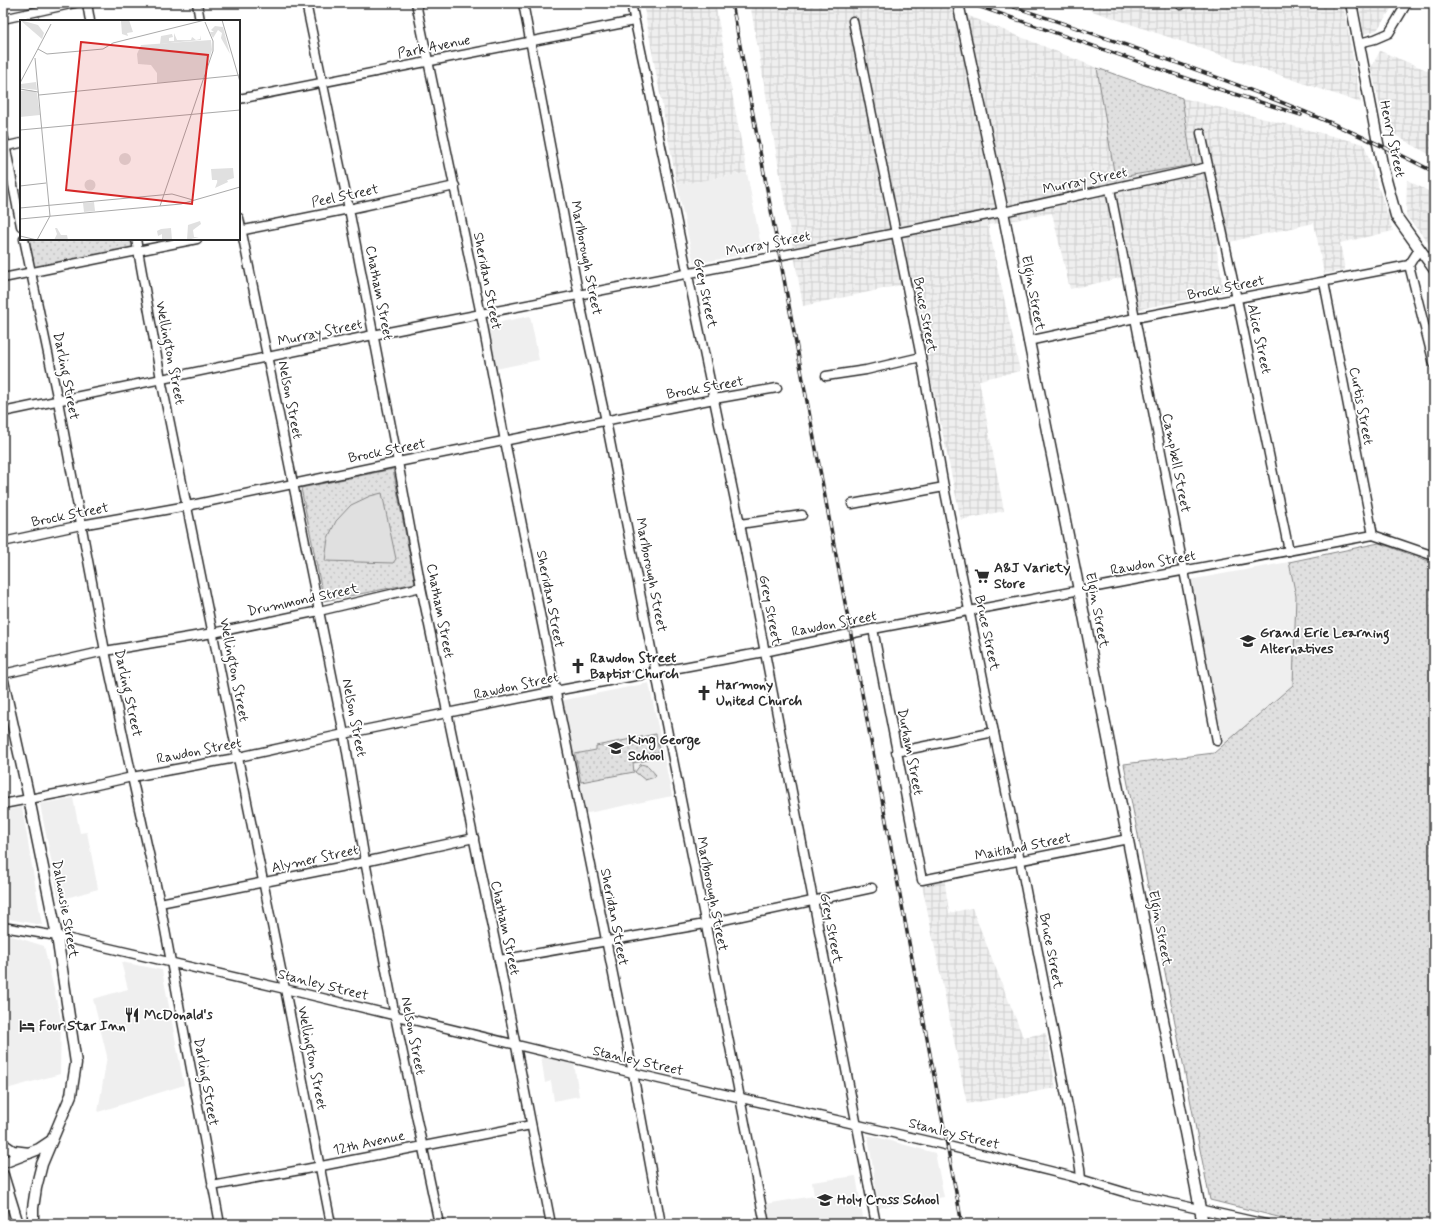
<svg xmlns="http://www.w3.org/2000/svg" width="1437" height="1227" font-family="Mynerve,sans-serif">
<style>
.built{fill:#efefef}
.industrial{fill:url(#industrial-grid)}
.grass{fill:url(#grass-dots);stroke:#868686}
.pitch{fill:#e0e0e0;stroke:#868686}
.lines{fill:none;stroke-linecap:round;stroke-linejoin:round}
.minor-casing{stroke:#2b2b2b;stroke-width:11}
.major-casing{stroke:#2b2b2b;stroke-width:13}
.minor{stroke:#fff;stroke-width:8}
.major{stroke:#fff;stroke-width:10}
.rail-casing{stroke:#2b2b2b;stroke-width:3.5}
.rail{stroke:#fff;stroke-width:2;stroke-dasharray:6;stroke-linecap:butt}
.labels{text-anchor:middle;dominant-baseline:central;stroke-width:3.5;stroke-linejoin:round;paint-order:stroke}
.street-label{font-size:14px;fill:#2b2b2b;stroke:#fff}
.poi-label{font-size:14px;font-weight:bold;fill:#2b2b2b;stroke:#fff;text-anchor:start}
.inset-road{fill:none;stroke:#aaa;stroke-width:1}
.view{fill:#d62828;fill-opacity:0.15;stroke:#d62828;stroke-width:2}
.inset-edge{fill:none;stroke:#2b2b2b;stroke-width:2}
</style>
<defs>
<pattern id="industrial-grid" width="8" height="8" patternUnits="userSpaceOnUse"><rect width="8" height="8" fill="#efefef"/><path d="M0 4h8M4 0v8" fill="none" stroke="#cdcdcd"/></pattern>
<pattern id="grass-dots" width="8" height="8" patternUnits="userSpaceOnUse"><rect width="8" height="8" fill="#e0e0e0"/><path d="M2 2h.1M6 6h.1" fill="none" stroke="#c0c0c0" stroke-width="1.8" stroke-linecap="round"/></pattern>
</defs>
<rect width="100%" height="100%" fill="#fff"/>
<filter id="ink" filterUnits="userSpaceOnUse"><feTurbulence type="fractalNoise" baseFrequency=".025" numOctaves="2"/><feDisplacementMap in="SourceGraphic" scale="8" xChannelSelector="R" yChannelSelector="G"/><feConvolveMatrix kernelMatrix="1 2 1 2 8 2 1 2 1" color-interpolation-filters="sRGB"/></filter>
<g filter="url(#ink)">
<g class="built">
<polygon points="747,173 762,251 694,264 677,185"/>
<polygon points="530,316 539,360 496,369 486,325"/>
<polygon points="1289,562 1296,596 1294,685 1224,745 1189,580"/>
<polygon points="649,683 672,796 583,814 560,701"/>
<polygon points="73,798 80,833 87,832 98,889 59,900 40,804"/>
<polygon points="22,807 42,925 3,918 3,811"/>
<polygon points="3,933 44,946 61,1020 60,1074 3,1090 3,965 8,963 3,944"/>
<polygon points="121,962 162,970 184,1085 98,1112 107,1056 93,999 128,989"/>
<polygon points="541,1056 574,1063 579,1096 554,1101 551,1081 545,1083"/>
<polygon points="868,1136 872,1136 935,1153 944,1197 879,1208"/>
<polygon points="856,1176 864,1224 769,1224 765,1204 814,1196 812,1182"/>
</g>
<g class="industrial">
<polygon points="643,3 715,3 747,173 677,185"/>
<polygon points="750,3 937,3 1097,68 1116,177 1192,165 1182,98 1364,144 1393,231 1340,243 1345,270 1324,274 1314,223 1216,245 1224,292 1135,310 1129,276 1070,289 1052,213 988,225 1020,371 979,380 1004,511 961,520 911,283 803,306"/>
<polygon points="1069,3 1343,3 1361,103"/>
<polygon points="1359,3 1395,3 1377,30 1364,34"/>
<polygon points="1380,51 1434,73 1434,157 1386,130 1371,68"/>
<polygon points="1407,180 1434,194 1434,249 1406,216"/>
<polygon points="944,876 949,913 972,908 1023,1037 1046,1033 1056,1088 967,1104 921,880"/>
</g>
<g class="grass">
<polygon points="1097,68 1182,98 1192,165 1115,178"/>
<polygon points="24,239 136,239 138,251 31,272"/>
<polygon points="393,469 415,583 324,601 301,488"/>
<polygon points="1379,543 1434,563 1434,1224 1306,1224 1210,1200 1124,764 1214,753 1293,685 1296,596 1289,562"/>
<polygon points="656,734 659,752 647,754 648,760 633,763 634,772 581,782 575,754 596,750 596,746"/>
<polygon points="641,764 648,766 656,775 655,777 645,780 635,772"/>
</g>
<polygon class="pitch" points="382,493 396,559 393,563 325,561 328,538 336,521 351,505 370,496"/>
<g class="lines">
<g class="minor-casing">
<g id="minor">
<polyline points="87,3 90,21"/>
<polyline points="197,3 200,21"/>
<polyline points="306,3 349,209 398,462 421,587 499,960 551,1224"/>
<polyline points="416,3 481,315 505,441 633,1073 661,1224"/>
<polyline points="523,3 581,307 606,421 765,1224"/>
<polyline points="631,3 740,524 876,1224"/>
<polyline points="1181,3 1181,5"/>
<polyline points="3,19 75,3"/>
<polyline points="853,21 921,357 944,487 1020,860 1080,1168 1081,1180"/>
<polyline points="1359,43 1375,39 1389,33 1407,3"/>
<polyline points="239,99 634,21"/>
<polyline points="1201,133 1237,299 1289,551"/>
<polyline points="3,134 21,226"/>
<polyline points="3,147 21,143"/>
<polyline points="1110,189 1217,741"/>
<polyline points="239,218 344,734 365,861 395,1016 439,1224"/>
<polyline points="239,231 349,209 455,186"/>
<polyline points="24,239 58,401 105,651 134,786 160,903 220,1224"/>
<polyline points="136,239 161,379 285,989 331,1224"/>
<polyline points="1409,265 1434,364"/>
<polyline points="3,278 197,239"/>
<polyline points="1324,282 1373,535"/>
<polyline points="1028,341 1135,318 1409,265 1420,248"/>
<polyline points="826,376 866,370 921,357"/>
<polyline points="3,412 373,335 1003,212 1208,167"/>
<polyline points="852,504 944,487"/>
<polyline points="740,524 802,515"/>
<polyline points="3,542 81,525 187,506 398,462 714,399 777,388"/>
<polyline points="873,629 922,880 1128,839"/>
<polyline points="3,674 105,651 213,633 319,611 421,587"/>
<polyline points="896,752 994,732"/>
<polyline points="3,804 66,792 132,777 230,759 344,734 555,691 764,652 873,629 1373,535 1434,556"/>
<polyline points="160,903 355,864 474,838"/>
<polyline points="3,927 57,936 285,989 633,1073 932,1142 1070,1176 1127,1193 1266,1224"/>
<polyline points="499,960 705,924 872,888"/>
<polyline points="212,1186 306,1169 531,1125"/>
</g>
</g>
<g class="major-casing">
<g id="major">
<polyline points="958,3 1003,212 1079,590 1203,1224"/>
<polyline points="1351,3 1383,169 1396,216 1434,269"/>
<polyline points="3,681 27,789 57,936 76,1063 71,1095 42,1164 36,1188 33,1208 33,1224"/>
<polyline points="3,1144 13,1151 29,1153"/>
<polyline points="3,1163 39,1149 51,1141"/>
<polyline points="3,1175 18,1224"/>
</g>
</g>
<use href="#minor" class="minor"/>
<use href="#major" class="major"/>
<g class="rail-casing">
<g id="rail">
<polyline points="732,3 962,1224"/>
<polyline points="969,3 1212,87 1301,115"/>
<path d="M1003,3C1149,53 1297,100 1434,172"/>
</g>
</g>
<use href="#rail" class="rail"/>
</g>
</g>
<defs>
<g id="supermarket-bare" transform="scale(1.2)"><path d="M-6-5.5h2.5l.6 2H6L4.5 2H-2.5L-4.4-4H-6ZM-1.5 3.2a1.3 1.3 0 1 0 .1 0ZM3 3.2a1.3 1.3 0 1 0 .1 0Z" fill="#2b2b2b" stroke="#fff" stroke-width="2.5" paint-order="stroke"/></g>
<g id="school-bare" transform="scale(1.2)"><path d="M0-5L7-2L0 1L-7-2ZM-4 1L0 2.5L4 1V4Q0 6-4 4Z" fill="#2b2b2b" stroke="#fff" stroke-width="2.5" paint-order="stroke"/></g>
<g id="church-bare" transform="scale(1.2)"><path d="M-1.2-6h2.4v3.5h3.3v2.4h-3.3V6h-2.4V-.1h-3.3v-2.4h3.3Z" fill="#2b2b2b" stroke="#fff" stroke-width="2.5" paint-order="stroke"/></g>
<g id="restaurant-bare" transform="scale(1.2)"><path d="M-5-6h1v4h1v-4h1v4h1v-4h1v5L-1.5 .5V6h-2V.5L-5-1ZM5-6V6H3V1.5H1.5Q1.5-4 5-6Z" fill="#2b2b2b" stroke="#fff" stroke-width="2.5" paint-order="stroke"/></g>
<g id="hotel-bare" transform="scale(1.2)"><path d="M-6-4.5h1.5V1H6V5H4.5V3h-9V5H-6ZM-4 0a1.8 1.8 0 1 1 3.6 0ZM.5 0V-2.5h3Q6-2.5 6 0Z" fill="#2b2b2b" stroke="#fff" stroke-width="2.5" paint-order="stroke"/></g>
</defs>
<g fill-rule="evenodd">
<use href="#supermarket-bare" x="982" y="576"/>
<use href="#school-bare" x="1248" y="641"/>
<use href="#church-bare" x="578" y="666"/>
<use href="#church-bare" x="704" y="693"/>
<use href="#school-bare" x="616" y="748"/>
<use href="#restaurant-bare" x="132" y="1015"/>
<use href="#hotel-bare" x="27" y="1026"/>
<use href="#school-bare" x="825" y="1200"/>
</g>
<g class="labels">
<g class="street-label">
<text transform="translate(434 47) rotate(-11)">Park Avenue</text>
<text transform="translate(1392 139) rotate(78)">Henry Street</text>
<text transform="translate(1085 181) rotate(-12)">Murray Street</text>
<text transform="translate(345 196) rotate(-12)">Peel Street</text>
<text transform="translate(768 244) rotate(-11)">Murray Street</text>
<text transform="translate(586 258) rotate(79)">Marlborough Street</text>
<text transform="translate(487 281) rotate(79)">Sheridan Street</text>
<text transform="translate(1226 288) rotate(-11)">Brock Street</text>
<text transform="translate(379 293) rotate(79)">Chatham Street</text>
<text transform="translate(705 293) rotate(78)">Grey Street</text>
<text transform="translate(1033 293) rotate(79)">Elgin Street</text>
<text transform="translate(925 315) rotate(79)">Bruce Street</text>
<text transform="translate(320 333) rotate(-12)">Murray Street</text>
<text transform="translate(1259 339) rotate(78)">Alice Street</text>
<text transform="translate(170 353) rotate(79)">Wellington Street</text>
<text transform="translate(66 376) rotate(79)">Darling Street</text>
<text transform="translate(705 388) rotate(-10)">Brock Street</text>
<text transform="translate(290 400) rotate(79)">Nelson Street</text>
<text transform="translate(1361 406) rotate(79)">Curtis Street</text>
<text transform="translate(387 451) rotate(-11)">Brock Street</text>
<text transform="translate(1176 463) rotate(79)">Campbell Street</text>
<text transform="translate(70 515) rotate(-11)">Brock Street</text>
<text transform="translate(1153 563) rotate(-10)">Rawdon Street</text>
<text transform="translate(651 575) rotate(79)">Marlborough Street</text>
<text transform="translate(550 599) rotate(79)">Sheridan Street</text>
<text transform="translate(303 600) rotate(-12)">Drummond Street</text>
<text transform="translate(770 610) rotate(79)">Grey Street</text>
<text transform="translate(1097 610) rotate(79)">Elgin Street</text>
<text transform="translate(440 611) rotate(79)">Chatham Street</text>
<text transform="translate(834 624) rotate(-11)">Rawdon Street</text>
<text transform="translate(987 633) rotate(78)">Bruce Street</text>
<text transform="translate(234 670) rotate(79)">Wellington Street</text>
<text transform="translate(516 686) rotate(-12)">Rawdon Street</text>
<text transform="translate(128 693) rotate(78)">Darling Street</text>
<text transform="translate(354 718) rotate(79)">Nelson Street</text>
<text transform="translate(199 751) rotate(-11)">Rawdon Street</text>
<text transform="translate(910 752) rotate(79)">Durham Street</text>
<text transform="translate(1023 847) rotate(-11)">Maitland Street</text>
<text transform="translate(315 859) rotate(-12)">Alymer Street</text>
<text transform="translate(712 894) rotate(79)">Marlborough Street</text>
<text transform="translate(65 909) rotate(80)">Dalhousie Street</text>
<text transform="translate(614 917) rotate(79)">Sheridan Street</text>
<text transform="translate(505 928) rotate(78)">Chatham Street</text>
<text transform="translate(831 928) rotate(79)">Grey Street</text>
<text transform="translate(1160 928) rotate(79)">Elgin Street</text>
<text transform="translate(1051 951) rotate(79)">Bruce Street</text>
<text transform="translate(323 985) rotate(14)">Stanley Street</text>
<text transform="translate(413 1036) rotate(79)">Nelson Street</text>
<text transform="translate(312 1058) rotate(79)">Wellington Street</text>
<text transform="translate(638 1061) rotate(13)">Stanley Street</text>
<text transform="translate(206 1082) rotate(80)">Darling Street</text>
<text transform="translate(954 1134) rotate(14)">Stanley Street</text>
<text transform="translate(369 1143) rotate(-12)">12th Avenue</text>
</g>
<g class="poi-label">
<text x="994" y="568">A&amp;J Variety<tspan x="994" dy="16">Store</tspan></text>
<text x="1260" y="633">Grand Erie Learning<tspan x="1260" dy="16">Alternatives</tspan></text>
<text x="590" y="658">Rawdon Street<tspan x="590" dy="16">Baptist Church</tspan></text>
<text x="716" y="685">Harmony<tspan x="716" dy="16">United Church</tspan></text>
<text x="628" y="740">King George<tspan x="628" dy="16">School</tspan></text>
<text x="144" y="1015">McDonald's</text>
<text x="39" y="1026">Four Star Inn</text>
<text x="837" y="1200">Holy Cross School</text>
</g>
</g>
<g transform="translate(20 20)">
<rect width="220" height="220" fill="#fff"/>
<path d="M191,20L192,30L183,59L137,63V53L131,45L118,44L117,34L121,25ZM16,62L17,70L0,68L1,64ZM99 139a6 6 0 1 1 12 0a6 6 0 1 1-12 0ZM213,148L214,158L198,163L197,160H192L191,149ZM64.5 165a5.5 5.5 0 1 1 11 0a5.5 5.5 0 1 1-11 0ZM74,182L75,191L64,192L63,183ZM35,208H37L41,215H47L48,220H34L37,214ZM151,208L152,220H142V214L138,216L137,211L141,209Z" fill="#e0e0e0"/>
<path d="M0,0L18,5L24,13L22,19ZM109,0L113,12L107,13L108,16L102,14L101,1ZM195,6L203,7L210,34L201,18L202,13L198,10L193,18L190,12H194L191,10ZM154,13L157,20H171L172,17L176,20L180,19V15L181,20L140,24L141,16L152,14L153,17L149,18V21H154ZM212,149L213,158H206L208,162L195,168L198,160L203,158L202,154ZM180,201L181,204L173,210L174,217H179L167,220L168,205Z" fill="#e0e0e0"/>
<path d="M11,70L17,73L20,95L0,97V71Z" fill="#e0e0e0"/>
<path class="inset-road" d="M202,0L220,62M18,29L27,34L83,29L93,23L185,0M15,38L30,196L17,220M0,63L31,4M0,69L18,72M19,75L220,55M0,110L220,90M0,166L26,163M140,186L193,31V21L185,2M0,188L152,174L173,180M0,199L161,184L220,167M0,216L17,220"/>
<path class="view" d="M61,22L188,35L172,184L46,170Z"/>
<rect width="220" height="220" class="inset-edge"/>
</g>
<rect width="1437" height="1227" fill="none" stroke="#fff" stroke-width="16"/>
<rect x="8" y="8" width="1421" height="1211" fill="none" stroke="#2b2b2b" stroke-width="1.5" filter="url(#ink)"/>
</svg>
